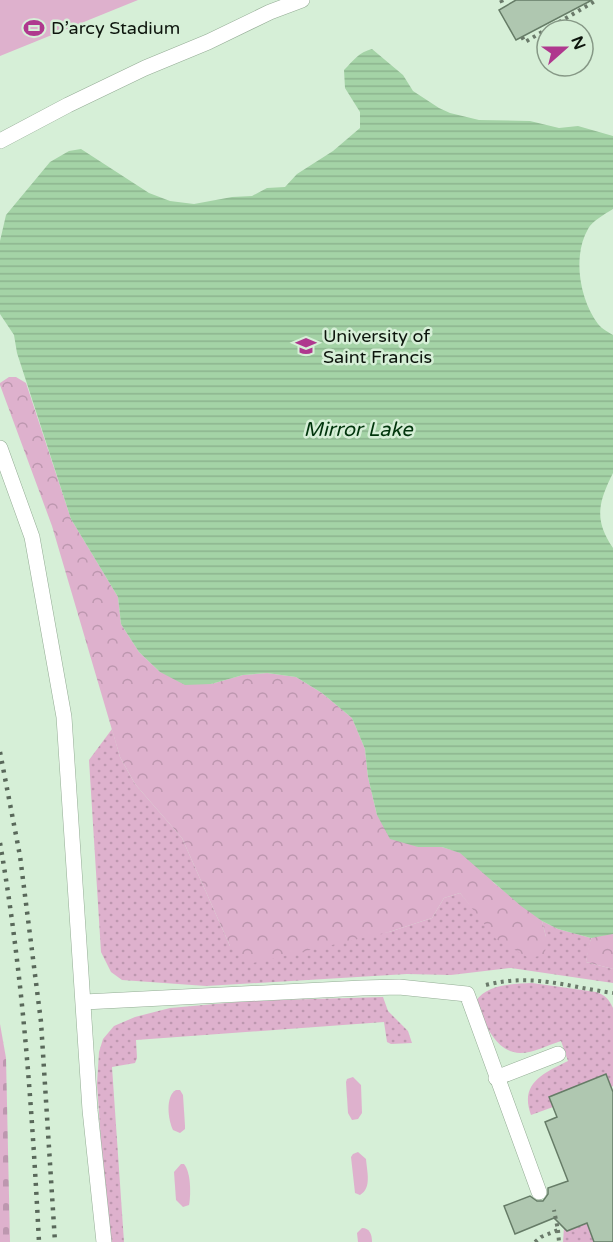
<svg xmlns="http://www.w3.org/2000/svg" width="613" height="1242" font-family="'Varela Round',sans-serif">
<style>
.grass{fill:url(#grass-dots)}
.forest{fill:url(#forest-crowns)}
.cemetery{fill:url(#cemetery-stones)}
.garden{fill:#deb1cd}
.water{fill:url(#water-rules)}
.building{fill:#afc7b0;stroke:#667c67;stroke-width:1.5}
.lines{fill:none;stroke-linecap:round;stroke-linejoin:round}
.service-casing{stroke:#94ac95;stroke-width:16}
.path{stroke:#6a7a6a;stroke-width:4;stroke-dasharray:3 4.5;stroke-linecap:butt}
.service{stroke:#fff;stroke-width:15}
.rail{stroke:#59685a;stroke-width:4.5;stroke-dasharray:3 6;stroke-linecap:butt}
.labels{text-anchor:middle;dominant-baseline:central;stroke-width:5;stroke-linejoin:round;paint-order:stroke}
.poi-label{font-size:18px;fill:#0d150d;stroke:#d6efd7;text-anchor:start}
.water-label{font-size:20px;font-style:italic;fill:#01350c;stroke:#d6efd7}
</style>
<defs>
<pattern id="grass-dots" width="8" height="8" patternUnits="userSpaceOnUse" patternTransform="scale(1.5)"><rect width="8" height="8" fill="#deb1cd"/><path d="M2 2h.1M6 6h.1" fill="none" stroke="#bd97af" stroke-width="1.8" stroke-linecap="round"/></pattern>
<pattern id="forest-crowns" width="20" height="18" patternUnits="userSpaceOnUse" patternTransform="scale(1.5)"><rect width="20" height="18" fill="#deb1cd"/><path d="M2 6a3 3 0 1 1 6 0M12 15a3 3 0 1 1 6 0" fill="none" stroke="#bd97af"/></pattern>
<pattern id="cemetery-stones" width="16" height="16" patternUnits="userSpaceOnUse" patternTransform="scale(1.5)"><rect width="16" height="16" fill="#deb1cd"/><path d="M2 7V4a2 2 0 0 1 4 0v3zM10 15v-3a2 2 0 0 1 4 0v3z" fill="#bd97af"/></pattern>
<pattern id="water-rules" width="6" height="5" patternUnits="userSpaceOnUse" patternTransform="scale(1.5)"><rect width="6" height="5" fill="#a4d3a6"/><path d="M0 2.5h6" fill="none" stroke="#8cb48e"/></pattern>
</defs>
<rect width="100%" height="100%" fill="#d6efd7"/>
<g class="grass">
<polygon points="112,729 120,757 135,784 182,838 230,946 389,932 432,918 444,898 460,893 475,911 546,937 542,921 558,929 591,938 586,962 613,969 613,983 511,968 451,975 407,974 206,986 122,980 111,972 101,952 89,760"/>
<path d="M532,983L596,992C605,995 609,999 613,1008V1086L611,1087L606,1074L549,1097L553,1107L531,1115C519,1083 544,1073 568,1061L561,1041C548,1045 534,1053 520,1053C494,1052 484,1021 476,1001C487,984 514,984 532,983Z"/>
<polygon points="383,997 388,1011 408,1031 412,1043 391,1044 387,1042 384,1022 136,1040 137,1058 135,1063 112,1067 124,1242 108,1242 97,1084 99,1052 103,1039 114,1026 135,1017 170,1008 249,1001"/>
<polygon points="587,1223 594,1242 563,1242 564,1227 568,1230"/>
</g>
<g class="forest">
<polygon points="9,377 16,377 26,383 71,519 118,597 121,624 139,652 160,672 211,684 243,675 267,673 296,677 322,693 352,718 365,749 368,777 377,815 418,847 442,847 461,853 483,871 494,883 542,921 546,937 545,955 529,958 496,939 460,893 444,898 432,918 389,932 253,963 230,946 182,838 135,784 120,757 52,526 0,385 0,383"/>
<path d="M613,926V969L586,962C590,940 589,930 613,926Z"/>
</g>
<polygon class="cemetery" points="0,1024 6,1058 10,1242 0,1242"/>
<g class="garden">
<polygon points="0,0 138,0 0,56"/>
<polygon points="353,1077 361,1085 362,1113 358,1119 352,1120 348,1113 346,1082 347,1079"/>
<path d="M176,1090H180L183,1095L185,1126V1129L180,1133L173,1130C168,1120 165,1096 176,1090Z"/>
<path d="M358,1152L366,1159C367,1172 372,1188 360,1195L355,1193L351,1157L353,1154Z"/>
<path d="M181,1164H184C191,1172 191,1195 189,1205L183,1207L176,1200L174,1172Z"/>
<path d="M362,1228C370,1228 372,1235 372,1242H358L357,1233Z"/>
</g>
<path class="water" d="M372,49L403,75L413,91L439,108L450,113L479,120L530,121L559,128L578,126L613,136V209C605,214 592,221 588,229C572,257 580,300 598,324C602,329 608,332 613,335V473C598,503 594,520 613,548V934L591,938L558,929L542,921L521,906L460,853L442,847H418L390,839L377,815L368,777L365,749L352,718L322,693L296,677L267,673L243,675L211,684L185,685L160,672L139,652L121,624L118,597L71,519L17,353L14,335L0,314V241L6,215L50,162L69,151L81,149L149,193L170,201L194,204L232,197L252,196L267,188L285,187L297,174L333,151L360,128V112L345,88L344,70C353,61 359,52 372,49Z"/>
<g class="building">
<polygon points="516,0 592,0 516,40 499,10"/>
<polygon points="606,1074 613,1092 613,1242 594,1242 587,1223 567,1231 554,1218 515,1234 504,1206 530,1196 537,1201 543,1201 548,1194 548,1188 568,1181 545,1122 557,1117 549,1097"/>
</g>
<g class="lines">
<g class="service-casing">
<g id="service">
<polyline points="0,141 68,105 145,68 208,42 270,12 302,0"/>
<polyline points="0,448 32,537 64,717 90,1110 104,1242"/>
<polyline points="84,1002 362,988 399,987 467,994 539,1192"/>
<polyline points="496,1078 558,1054"/>
</g>
</g>
<g class="path">
<polyline points="501,0 504,7"/>
<polyline points="522,37 525,42 597,0"/>
<path d="M486,985C533,973 568,987 613,993"/>
<polyline points="558,1230 559,1242"/>
<polyline points="535,1242 541,1237 558,1230 554,1210"/>
</g>
<use href="#service" class="service"/>
<g class="rail">
<polyline points="0,752 20,856 41,1022 55,1242"/>
<path d="M0,843C23,975 32,1108 39,1242"/>
</g>
</g>
<defs>
<g id="stadium-bare" transform="scale(1.62)"><path d="M0-5a6.5 5 0 1 0 0 10a6.5 5 0 1 0 0-10ZM-3.5-1.8h7v3.6h-7Z" fill="#af388e" stroke="#d6efd7" stroke-width="2.5" paint-order="stroke"/></g>
<g id="university-bare" transform="scale(1.62)"><path d="M0-5L7-2L0 1L-7-2ZM-4 1L0 2.5L4 1V4Q0 6-4 4Z" fill="#af388e" stroke="#d6efd7" stroke-width="2.5" paint-order="stroke"/></g>
</defs>
<g fill-rule="evenodd">
<use href="#stadium-bare" x="34" y="28"/>
<use href="#university-bare" x="306" y="346"/>
</g>
<g class="labels">
<g class="poi-label">
<text x="51" y="28">D’arcy Stadium</text>
<text x="323" y="336">University of<tspan x="323" dy="21">Saint Francis</tspan></text>
</g>
<g class="water-label">
<text x="358" y="430">Mirror Lake</text>
</g>
</g>
<g transform="translate(565 48) rotate(69)"><circle r="28" fill="#d6efd7" stroke="#869886" stroke-width="1.5"/>
<path d="M0-4.5L10 22L0 15L-10 22Z" fill="#af388e"/>
<text y="-9" font-size="16" font-weight="bold" text-anchor="middle" fill="#0d150d">N</text>
</g>
</svg>
